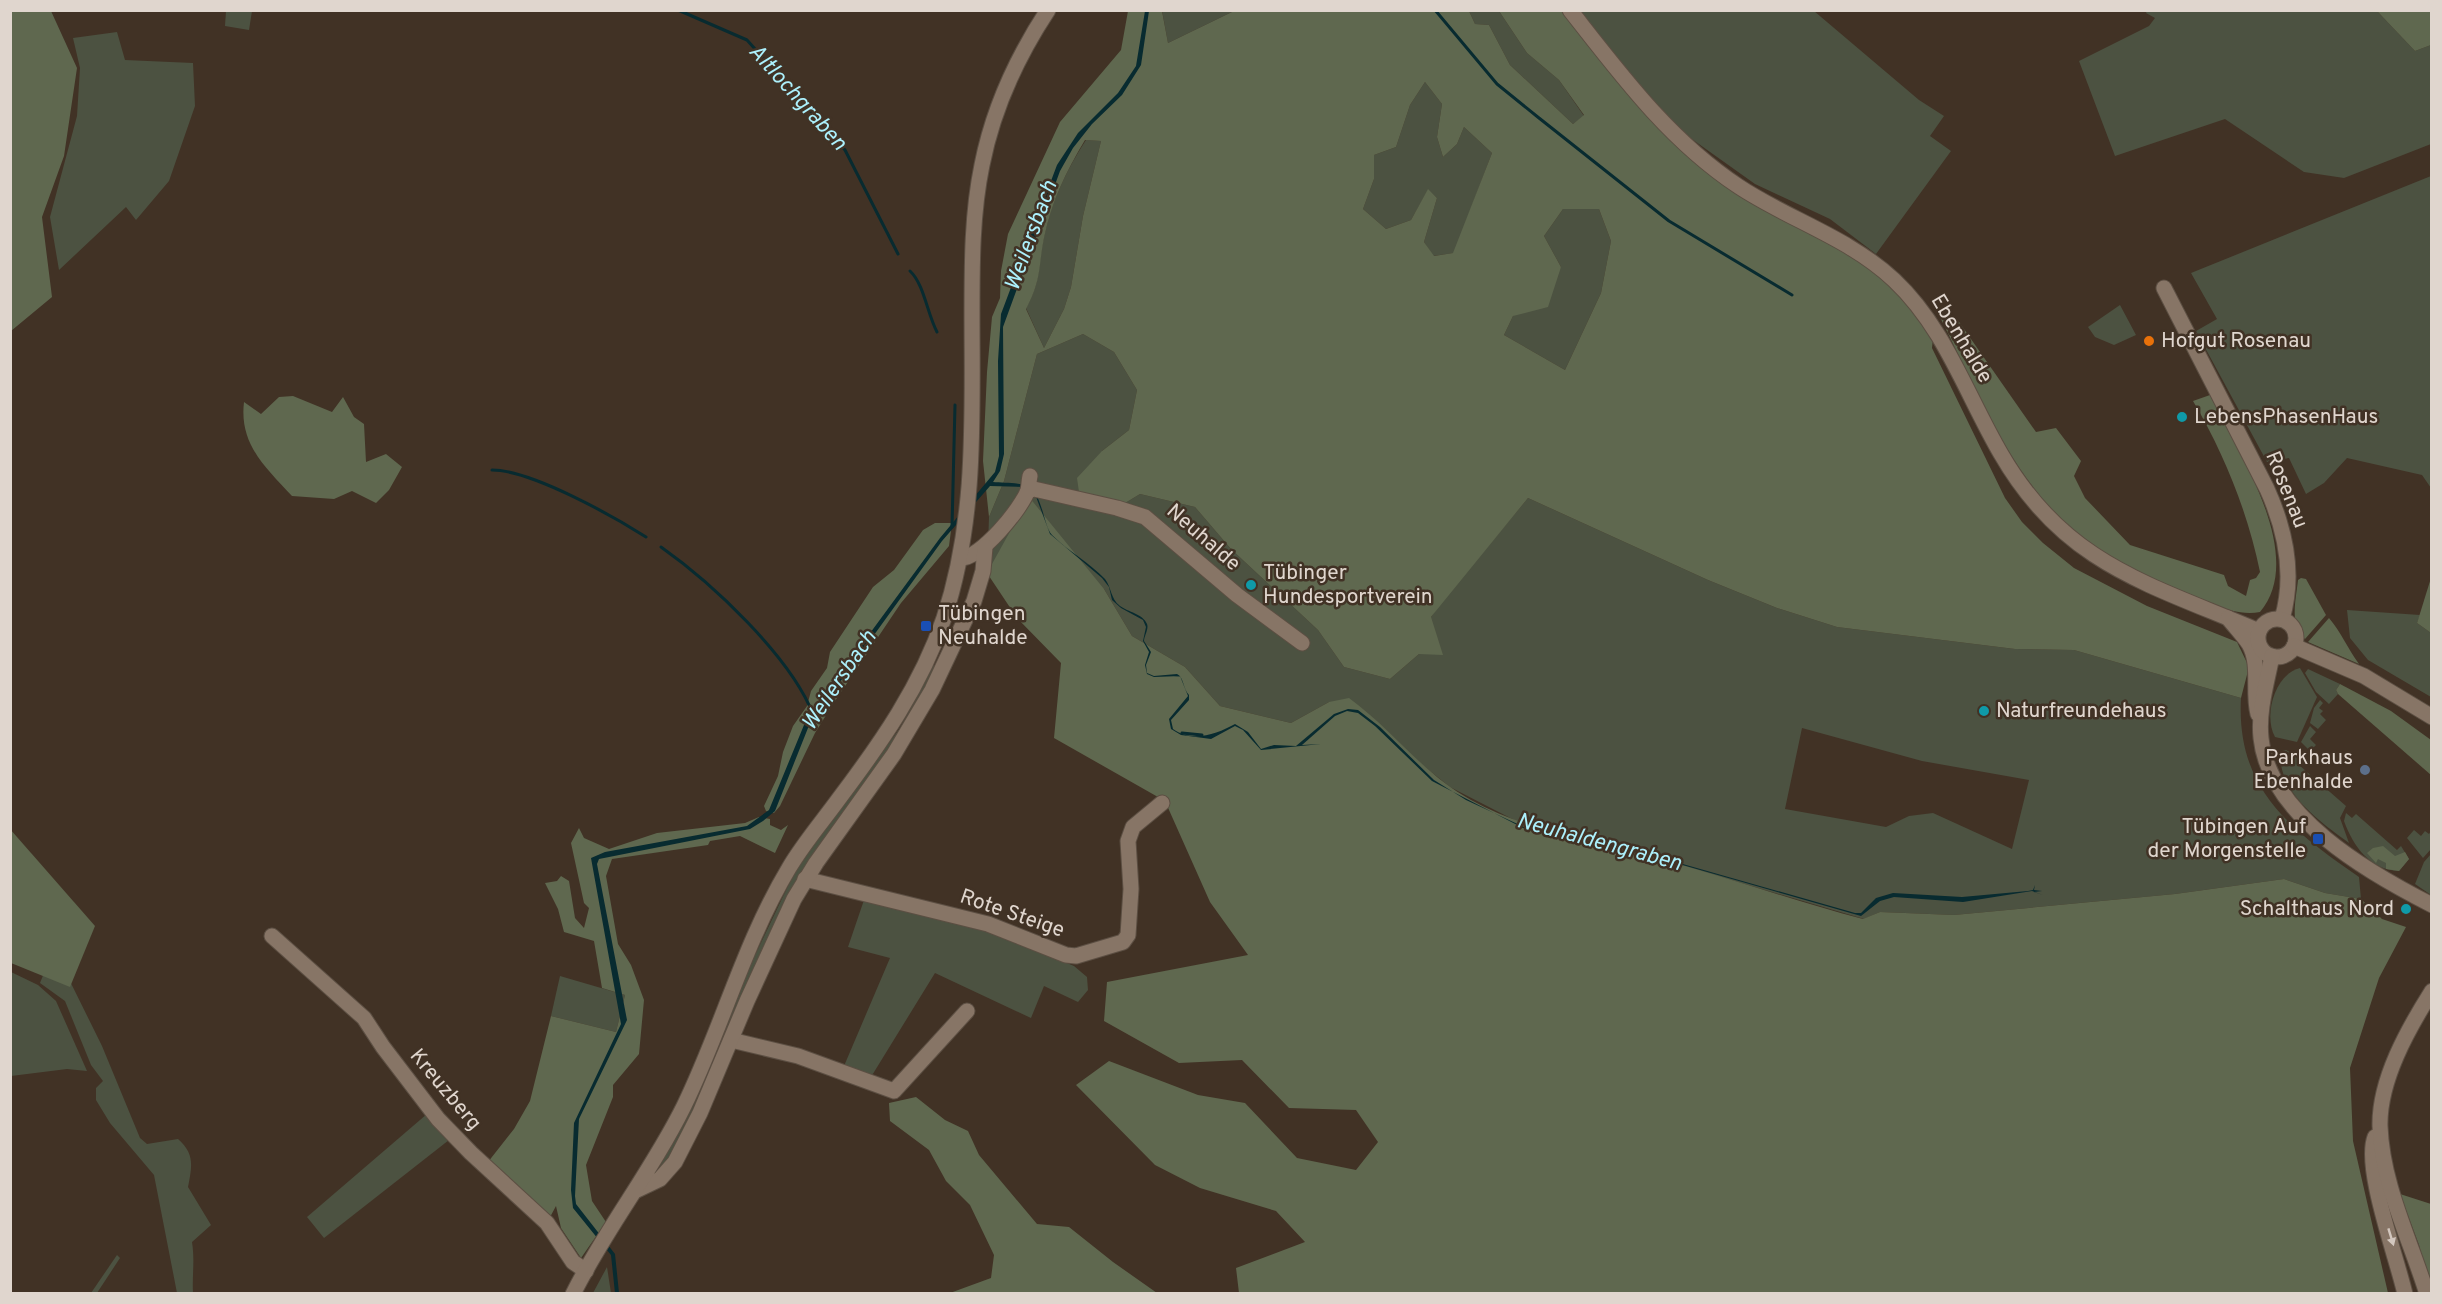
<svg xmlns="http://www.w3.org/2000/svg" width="2442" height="1304" font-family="Overpass,sans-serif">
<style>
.green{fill:#4c5241;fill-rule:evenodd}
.forest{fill:#5f684f;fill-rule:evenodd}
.water{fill:#082b30}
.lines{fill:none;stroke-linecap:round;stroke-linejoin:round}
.stream{stroke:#082b30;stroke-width:3}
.minor-casing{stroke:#5c4f43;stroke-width:17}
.minor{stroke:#877566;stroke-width:15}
.oneway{fill:#d3c7be}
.food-dot{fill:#e8710a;stroke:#413225;stroke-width:2}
.culture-dot{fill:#0f9aa8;stroke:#413225;stroke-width:2}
.transit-dot{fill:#1a4fb4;stroke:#413225;stroke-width:2}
.service-dot{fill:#5c6f8a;stroke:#413225;stroke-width:2}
.labels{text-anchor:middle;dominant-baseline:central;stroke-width:5;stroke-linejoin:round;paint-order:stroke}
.street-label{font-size:21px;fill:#e0d6ce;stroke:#413225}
.poi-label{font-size:21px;fill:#e0d6ce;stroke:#413225;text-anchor:start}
.water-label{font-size:22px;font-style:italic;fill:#acf0fc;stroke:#413225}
</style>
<rect width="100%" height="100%" fill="#413225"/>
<g class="green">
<polygon points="1162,10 1234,11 1168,43"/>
<polygon points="226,11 252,11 249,30 225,26"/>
<polygon points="1469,11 1499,11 1527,53 1559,80 1584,116 1573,124 1510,65 1489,25 1475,24"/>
<polygon points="1575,11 1814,11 1919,100 1944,116 1930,136 1951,151 1876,254 1830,219 1755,184 1689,137 1632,84"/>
<polygon points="2147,11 2377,11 2415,51 2431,45 2431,144 2344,178 2304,172 2225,119 2115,156 2079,61 2149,26 2155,18 2146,13"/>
<polygon points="117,32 125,60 193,63 195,106 169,181 136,220 126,207 59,270 50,217 77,116 80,68 73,38"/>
<polygon points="1425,82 1442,104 1437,137 1443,157 1457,144 1464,127 1492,153 1454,253 1433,256 1424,242 1437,198 1428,190 1411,220 1386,229 1363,209 1374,179 1374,155 1396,147 1410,105"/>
<path d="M1086,140L1101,141L1083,216L1071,287L1064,309L1044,348L1026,308C1042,279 1037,268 1044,237C1052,200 1066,171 1086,140Z"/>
<polygon points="2431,176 2431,488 2422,475 2347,458 2324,483 2306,494 2289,458 2267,462 2196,331 2217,319 2191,273"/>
<polygon points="1563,209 1599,209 1611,241 1601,293 1565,370 1504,335 1513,316 1561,267 1544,236"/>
<polygon points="2120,305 2136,335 2114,345 2095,337 2088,327"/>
<path d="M1083,334L1114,352L1137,390L1129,430L1102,451L1117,508L1140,494L1195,507L1231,549L1318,630L1344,667L1390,679L1419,654L1431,617L1440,604L1528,498L1708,580L1777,608L1837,627L2015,649L2074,650L2241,698C2236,789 2290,829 2359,877L2361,899L2325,893L2284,879L2175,894L1954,915L1880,912L1864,919L1649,856L1522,824L1450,787L1400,747L1329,702L1291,723L1220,706L1185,667L1132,636L1104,589L987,573L989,517L1004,481L1037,354ZM1802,728L1922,761L2029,780L2012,849L1933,813L1909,816L1886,827L1785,809Z"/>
<polygon points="2347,610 2420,615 2417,623 2431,633 2431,697 2368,660 2350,638"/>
<polygon points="933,665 940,668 913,718 811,863 671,1162 653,1179 685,1118 737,993 787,888 803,858 900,728"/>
<path d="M2300,668L2317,697L2297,742L2275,737C2263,715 2275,674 2300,668Z"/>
<polygon points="2308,669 2340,684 2336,690 2338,694 2329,704 2316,692 2305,673"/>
<polygon points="2320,700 2323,703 2319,708 2323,711 2320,714 2326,720 2318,729 2310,723 2314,708"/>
<polygon points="2310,726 2316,732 2310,739 2316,745 2310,751 2301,742"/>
<path d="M2286,750L2303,759L2299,765L2346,806L2340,818L2349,843C2323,824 2287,799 2281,765C2279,759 2283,757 2282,751Z"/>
<path d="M2346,813L2352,818L2356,814L2397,850L2401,846L2409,859L2399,871C2370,870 2353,846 2344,821Z"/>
<polygon points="2414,830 2421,836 2425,831 2429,834 2431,831 2431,849 2423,858 2407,838"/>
<polygon points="2431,854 2431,895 2415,884 2424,862"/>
<polygon points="864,900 992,931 1074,966 1087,977 1088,990 1078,1002 1044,986 1031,1018 935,973 871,1077 844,1066 890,958 848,947"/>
<path d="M61,963L102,1046L140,1138L147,1144L178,1139C195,1154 192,1166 188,1187L211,1225L192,1242C195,1261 192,1275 193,1293H177L154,1175L110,1123L96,1100V1088L103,1081L91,1065L65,1001L40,983L44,973Z"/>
<polygon points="11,972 38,985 56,1001 87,1071 67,1069 11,1076"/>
<polygon points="560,976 625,995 616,1032 551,1016"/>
<polygon points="427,1114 449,1140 324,1238 307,1217"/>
<polygon points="117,1255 120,1258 97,1293 91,1293"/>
<polygon points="607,1267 611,1293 593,1293"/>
</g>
<g class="forest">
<polygon points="11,10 51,11 77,68 64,156 42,217 52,297 11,331"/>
<path d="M1128,11H1162L1168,43L1234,11H1469L1475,24L1489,25L1510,65L1573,124L1584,115L1559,80L1527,53L1499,11H1570L1706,163L1858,251L1934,328L1932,348L2005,498L2022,522L2043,543L2074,568L2147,606L2237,642L2249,667L2241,698L2074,650L2015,649L1837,627L1777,608L1708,580L1528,498L1431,617L1443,655L1419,654L1390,679L1344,667L1318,630L1231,549L1195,507L1140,494L1117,508L1080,499L1077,478L1102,451L1129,430L1137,390L1114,352L1083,334L1037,354L1004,481L989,517L983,461L987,372L992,317L1000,298L1001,271L1008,234L1060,122L1121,50ZM1425,82L1442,104L1437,137L1443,157L1457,144L1464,127L1492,153L1453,253L1434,256L1424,242L1437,198L1428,189L1411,220L1386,229L1363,209L1374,179V155L1396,147L1410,105ZM1085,140L1101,141L1083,216L1071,287L1064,309L1044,348L1026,309C1042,279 1038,268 1044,238C1052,200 1066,172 1085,140ZM1563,209H1599L1611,241L1601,293L1565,370L1504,335L1513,316L1548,307L1561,267L1544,236Z"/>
<polygon points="2377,11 2431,11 2431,45 2415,51"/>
<path d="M1938,313L1957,319L2036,432L2056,428L2081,461L2074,476L2085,498L2130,545L2224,575L2228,586L2246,596L2250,580L2256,578L2260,572C2248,513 2224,453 2193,401L2210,395C2237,450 2308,555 2260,612C2232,617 2204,600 2178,590C2153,579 2126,570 2104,555C2019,499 1982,401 1938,313Z"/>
<path d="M293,396L332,412L343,397L354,417L364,424L366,462L386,454L402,467L389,490L376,503L352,491L334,499L292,496C265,467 239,444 244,402L261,414L279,397Z"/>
<path d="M1029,497L1104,589L1132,636L1185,667L1220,706L1291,723L1329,702L1349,698C1393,730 1422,773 1471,800C1527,831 1588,839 1649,856C1721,875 1791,900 1863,919L1880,912L1954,915L2175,894L2284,879L2325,893L2361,899L2382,919L2406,927L2379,978L2350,1068L2353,1141L2388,1293H1239L1236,1268L1305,1242L1276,1211L1200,1188L1155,1165L1076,1085L1109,1061L1198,1095L1245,1103L1297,1158L1356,1170L1378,1142L1356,1110L1289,1108L1242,1060L1179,1063L1104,1021L1107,982L1248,955L1210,902L1165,801L1054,738L1061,663L1017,618L987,573Z"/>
<polygon points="935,523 952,523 949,546 901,603 833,704 815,733 780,806 774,813 766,811 764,806 778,776 783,752 793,726 807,706 811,691 827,668 830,652 873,587 894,570 923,530"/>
<path d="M2301,578L2306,579L2326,615L2305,639C2289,626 2296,599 2298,580Z"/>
<polygon points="2431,578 2432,633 2431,633 2417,623"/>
<path d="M2329,618C2341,632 2348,649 2359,664L2308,642Z"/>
<polygon points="2340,684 2391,711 2431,740 2431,775 2338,694 2336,690"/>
<polygon points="759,817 770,819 770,825 781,830 788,825 775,853 740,836 710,841 708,845 612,859 606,876 618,944 631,965 644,1000 639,1054 613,1085 613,1097 586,1165 592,1201 606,1222 581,1258 561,1228 556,1206 549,1219 488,1162 514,1129 530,1101 551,1016 616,1032 625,995 602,988 594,941 564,932 558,909 545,883 557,881 561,876 569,881 575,918 584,928 589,908 584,903 571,843 579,828 584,838 609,849 657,833 745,823"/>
<polygon points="10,829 95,926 70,987 11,963"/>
<polygon points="2383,846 2395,856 2405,852 2409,859 2399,871 2386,869 2386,863 2378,859 2376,863 2367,853 2373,848"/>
<polygon points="916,1097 945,1120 968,1131 979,1155 1037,1224 1069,1227 1113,1262 1157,1293 950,1293 991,1278 994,1255 970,1205 946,1181 929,1150 890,1121 889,1103"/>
<polygon points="2400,1194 2431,1204 2431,1293 2419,1245"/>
</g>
<path class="water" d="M1145,11H1149L1141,65L1122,95L1092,124L1073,148L1060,171L1003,327L1004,454L1000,471L993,482C1003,483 1020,482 1029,487C1042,494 1044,527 1052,535C1068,551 1090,563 1105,579C1112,588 1110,598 1120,606C1128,612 1143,614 1147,624C1149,629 1144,636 1144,641L1151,652L1146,665L1147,673L1154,676L1177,674C1184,677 1183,689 1189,695V700L1171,720L1173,729C1192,743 1217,734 1235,724L1248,732L1261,749L1274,745L1296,746L1334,714L1348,709L1358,710L1380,727L1434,780L1466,800L1524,827L1602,841L1855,913H1861L1876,898L1893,893L1962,897L2028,891L2033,890L2035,885L2034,890L2042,891L2034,892L2043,895L2032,891L1963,902L1894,897L1880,901L1861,916L1602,842L1523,828L1432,781L1375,726L1358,713L1347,711L1335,716L1302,745L1321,744L1261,750L1243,730L1235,726L1211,739L1181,735L1171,729L1169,719L1188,696L1180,676L1154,677L1147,674L1145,665L1149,652L1143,641L1146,627L1143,620L1121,608L1112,600L1109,587L1102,578L1050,534L1035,494L1028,487L990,486L942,541L819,711L808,728L775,811L763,821L750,829L599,859L597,864L627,1020L579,1119L575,1196L576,1204L615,1254L619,1293H615L611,1255L573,1208L571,1190L574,1123L621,1024L591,858L605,852L747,826L769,810L804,725L815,708L940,538L995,472L999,456L998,361L1001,314L1057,165L1078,133L1118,93L1136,66Z"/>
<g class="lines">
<g class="stream">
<polyline points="678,10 747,40 845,150 898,254"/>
<polyline points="1435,10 1497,84 1539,118 1669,221 1792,295"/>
<path d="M910,271C924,284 927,313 937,332"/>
<path d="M492,470C531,470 613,516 646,537"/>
<polyline points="952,527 955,405"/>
<path d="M661,547C712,583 790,656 813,714"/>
<polyline points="1182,733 1202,735"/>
</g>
<g class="minor-casing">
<g id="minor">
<path d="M1570,10C1621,75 1669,140 1738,186C1789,220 1848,237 1894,280C1945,328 1966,394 2001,454C2065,565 2150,584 2259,631"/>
<path d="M2164,288L2267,489C2286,531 2295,575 2282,619"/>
<polyline points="1028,491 1034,489 1117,508 1145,517 1237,595 1302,643"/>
<path d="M961,558C980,559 1022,508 1028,490C1029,486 1029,480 1030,476"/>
<path d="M2228,618C2235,627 2243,635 2249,644C2261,665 2252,692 2258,714"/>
<circle cx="2277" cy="638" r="19"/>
<polyline points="2294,646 2364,676 2432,717"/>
<path d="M2272,656C2267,682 2258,711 2261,738C2269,816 2369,873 2432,905"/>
<polyline points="805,879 988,924 1066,955 1076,956 1123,942 1128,935 1131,889 1128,841 1133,827 1162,803"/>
<polyline points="272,936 364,1018 383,1047 438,1119 471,1153 547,1223 573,1262 586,1271"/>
<polyline points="731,1040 798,1056 894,1091 967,1011"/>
<path d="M2375,1137C2363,1167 2397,1258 2405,1294"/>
<polyline points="637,1190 660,1179 675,1162 700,1113 747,1001 794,899 816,863 894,754 932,690 974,601 983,571 985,547"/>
<path d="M573,1294C606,1228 652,1171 684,1106C722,1028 744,943 789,868C803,844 822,822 838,800C881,743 921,686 944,618C977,518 972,416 972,312C972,263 972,213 982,165C993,109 1017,57 1048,10"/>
<path d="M2427,1294C2410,1239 2382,1184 2380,1126C2379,1080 2408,1029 2432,991"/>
</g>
</g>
<use href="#minor" class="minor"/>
</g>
<defs><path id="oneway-solid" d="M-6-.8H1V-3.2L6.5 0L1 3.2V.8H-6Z" transform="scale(1.5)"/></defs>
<use class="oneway" href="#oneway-solid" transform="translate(2391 1237) rotate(73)"/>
<circle class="food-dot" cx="2149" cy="341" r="6"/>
<g class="culture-dot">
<circle cx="2182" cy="417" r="6"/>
<circle cx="1251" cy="585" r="6"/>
<circle cx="1984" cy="711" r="6"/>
<circle cx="2406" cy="909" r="6"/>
</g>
<g class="transit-dot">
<rect x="920" y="620" width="12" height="12" rx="3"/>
<rect x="2312" y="833" width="12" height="12" rx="3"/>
</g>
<circle class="service-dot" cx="2365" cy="770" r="6"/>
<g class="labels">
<g class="street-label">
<text transform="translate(1961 339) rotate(59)">Ebenhalde</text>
<text transform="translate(2286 490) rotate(68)">Rosenau</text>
<text transform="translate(1203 538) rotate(41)">Neuhalde</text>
<text transform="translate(1012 914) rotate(19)">Rote Steige</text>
<text transform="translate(445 1090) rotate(50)">Kreuzberg</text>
</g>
<g class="poi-label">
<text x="2161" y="341">Hofgut Rosenau</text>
<text x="2194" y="417">LebensPhasenHaus</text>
<text x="1263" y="573">Tübinger<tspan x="1263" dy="24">Hundesportverein</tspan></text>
<text x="938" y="614">Tübingen<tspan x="938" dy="24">Neuhalde</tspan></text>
<text x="1996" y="711">Naturfreundehaus</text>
<text x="2353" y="758" text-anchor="end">Parkhaus<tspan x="2353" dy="24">Ebenhalde</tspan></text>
<text x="2306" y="827" text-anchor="end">Tübingen Auf<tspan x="2306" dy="24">der Morgenstelle</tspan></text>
<text x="2394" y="909" text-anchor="end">Schalthaus Nord</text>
</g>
<g class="water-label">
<text transform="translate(797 98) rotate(48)">Altlochgraben</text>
<text transform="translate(1032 236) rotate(-70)">Weilersbach</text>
<text transform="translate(840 681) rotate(-56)">Weilersbach</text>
<text transform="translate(1599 843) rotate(15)">Neuhaldengraben</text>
</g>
</g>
<rect width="2442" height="1304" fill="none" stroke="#e0d6ce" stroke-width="24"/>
</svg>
